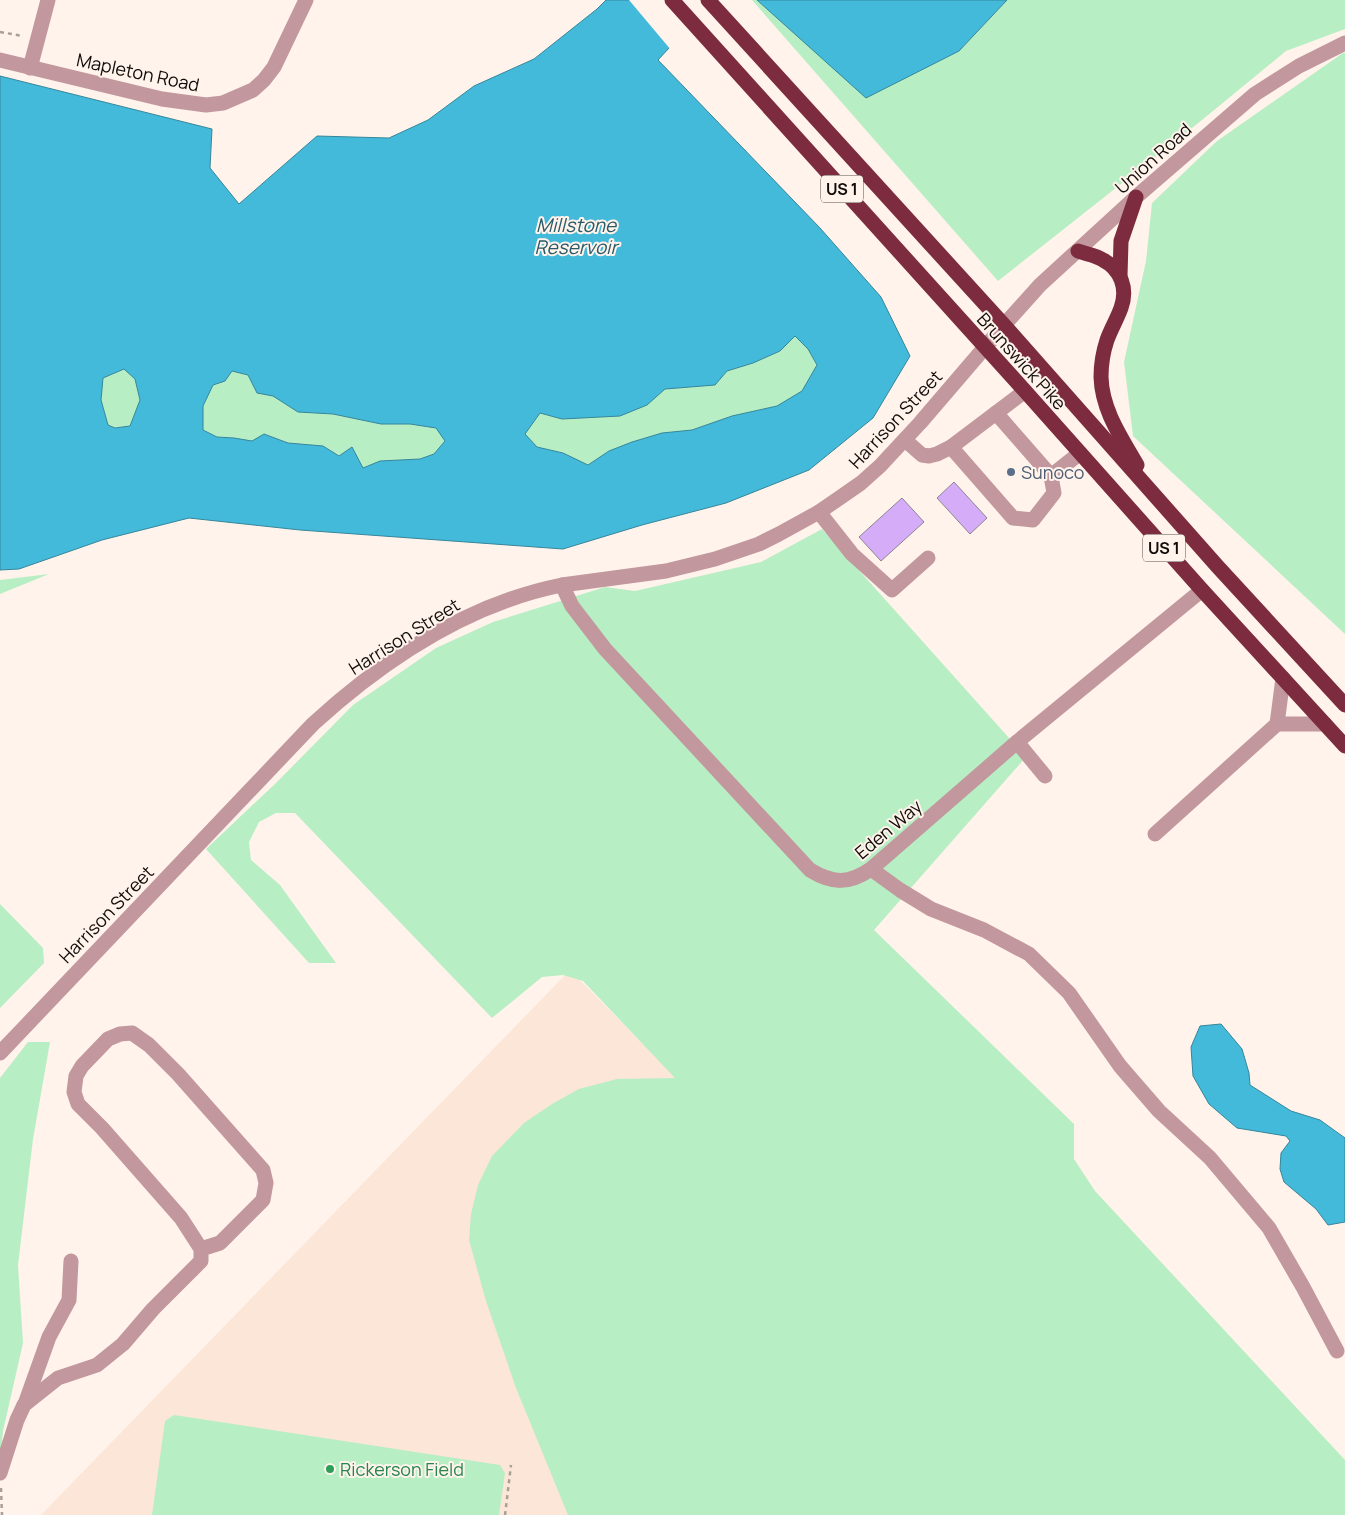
<svg xmlns="http://www.w3.org/2000/svg" width="1345" height="1515" font-family="Manrope,sans-serif">
<style>
.built{fill:#fce6d7}
.green{fill:#b8eec3}
.water{fill:#44bada;stroke:#35869b;fill-rule:evenodd}
.pier{fill:#fff3eb}
.building{fill:#d5acf8;stroke:#8c8592}
.lines{fill:none;stroke-linecap:round;stroke-linejoin:round}
.path{stroke:#a99f99;stroke-width:2.5;stroke-dasharray:4 4;stroke-linecap:butt}
.minor{stroke:#c2989e;stroke-width:15}
.highway{stroke:#7c2c3e;stroke-width:15}
.service-dot{fill:#5c6f8a;stroke:#fff3eb;stroke-width:2}
.leisure-dot{fill:#2e9e5b;stroke:#fff3eb;stroke-width:2}
.labels{text-anchor:middle;dominant-baseline:central;stroke-width:4;stroke-linejoin:round;paint-order:stroke}
.shield{fill:#fff3eb;stroke:#58514d;stroke-width:1}
.shield-label{font-size:16px;font-weight:bold;fill:#110c09}
.street-label{font-size:18px;fill:#110c09;stroke:#fff3eb}
.service-label{font-size:18px;fill:#4e5e75;stroke:#fff3eb;text-anchor:start}
.leisure-label{font-size:18px;fill:#27864d;stroke:#fff3eb;text-anchor:start}
.water-label{font-size:19px;font-style:italic;fill:#295a68;stroke:#fff3eb}
</style>
<rect width="100%" height="100%" fill="#fff3eb"/>
<polygon class="built" points="570,970 1108,1515 41,1515"/>
<g class="green">
<polygon points="752,0 757,0 959,51 1007,0 1345,0 1345,29 1286,51 1202,120 998,281"/>
<polygon points="1343,53 1345,53 1345,634 1133,436 1124,362 1146,261 1152,203 1217,141"/>
<polygon points="795,336 808,349 817,366 802,391 777,406 732,416 692,430 662,433 609,451 588,465 563,453 537,447 524,434 540,413 563,419 647,405 665,389 715,385 727,371 753,363 780,351"/>
<polygon points="124,369 135,379 140,400 130,426 115,428 108,425 101,400 103,378"/>
<polygon points="232,371 248,375 257,393 273,395 298,412 333,414 381,424 410,424 436,428 445,441 434,454 420,459 380,461 363,469 339,456 323,446 288,443 264,434 252,442 234,438 217,437 203,430 203,406 213,385 225,381"/>
<polygon points="822,529 1026,757 874,930 1074,1124 1074,1159 1095,1191 1345,1460 1345,1515 568,1515 516,1388 486,1301 469,1240 471,1214 478,1185 492,1156 524,1123 552,1104 579,1089 617,1079 675,1078 583,981 563,975 542,977 492,1018 295,813 276,813 259,822 249,842 251,860 280,885 336,963 309,963 206,849 276,783 353,705 436,648 493,622 605,587 635,591 761,562"/>
<polygon points="49,574 0,594 0,580"/>
<polygon points="0,904 43,948 44,963 0,1008"/>
<polygon points="28,1042 50,1042 33,1139 18,1265 23,1343 3,1431 0,1458 0,1078"/>
<polygon points="174,1415 500,1465 505,1473 499,1515 152,1515 165,1421"/>
</g>
<g class="water">
<path d="M606,0H713L658,60L820,228L881,297L910,356L873,418L809,470L726,503L642,525L563,549L300,530L189,518L102,540L19,569L0,570V76L212,129L210,168L239,204L317,136L389,138L428,120L474,86L534,59L597,9ZM795,336L808,349L817,365L802,391L777,406L732,416L692,430L662,433L632,442L609,451L588,465L563,453L537,447L525,434L540,413L562,419L620,416L647,405L665,389L715,385L727,371L753,363L780,351ZM124,369L135,379L140,400L130,426L115,428L108,425L101,400L103,378ZM232,371L248,375L257,393L273,396L298,412L333,414L381,424H410L436,428L445,441L434,454L420,459L380,461L363,468L352,447L339,456L323,446L288,443L264,434L252,441L234,438L217,437L203,430V406L213,385L225,381Z"/>
<polygon points="757,0 1007,0 959,51 866,98"/>
<polygon points="1221,1024 1242,1049 1249,1073 1250,1085 1291,1111 1320,1120 1345,1138 1345,1222 1328,1225 1316,1209 1284,1182 1280,1169 1281,1153 1290,1141 1286,1136 1237,1128 1209,1104 1193,1076 1191,1047 1200,1026"/>
</g>
<polygon class="pier" points="629,0 716,0 671,50"/>
<g class="building">
<polygon points="954,482 987,518 970,534 937,498"/>
<polygon points="902,498 924,522 881,561 859,537"/>
</g>
<g class="lines">
<g class="path">
<polyline points="0,32 23,36"/>
<polyline points="1,1488 2,1515"/>
<polyline points="505,1515 511,1465"/>
</g>
<g class="minor">
<polyline points="0,60 162,99 206,105 223,103 253,90 264,80 274,67 306,0"/>
<polyline points="30,68 48,0"/>
<polyline points="905,440 922,455 929,456 937,454 951,447 1025,391"/>
<polyline points="951,447 1013,518 1033,520 1054,493 1051,476 996,413"/>
<polyline points="1051,476 1080,453"/>
<polyline points="819,512 852,554 892,590 928,558"/>
<path d="M562,585L572,606L605,649L810,870C833,884 849,884 871,869L1017,742L1202,590"/>
<polyline points="1283,678 1277,724 1325,724"/>
<polyline points="1017,742 1045,776"/>
<polyline points="1155,834 1277,724"/>
<polyline points="871,869 900,890 931,909 984,930 1029,954 1069,993 1120,1066 1159,1111 1210,1158 1269,1228 1303,1287 1337,1351"/>
<path d="M0,1053L313,724C383,660 467,604 562,585L666,571L715,559L759,544L779,534L819,512L838,499L861,483L880,466L920,423L1004,325L1040,285L1136,197L1255,94L1299,66L1345,43"/>
<polyline points="25,1404 49,1337 69,1300 71,1261"/>
<polyline points="0,1473 17,1420 24,1405 58,1378 97,1365 123,1344 153,1309 201,1261 201,1249 181,1218 102,1128 78,1104 74,1092 76,1076 82,1066 108,1039 120,1034 132,1033 149,1045 178,1074 263,1170 266,1183 263,1200 220,1243 201,1249"/>
</g>
<g class="highway">
<polyline points="672,0 1025,391 1202,590 1345,746"/>
<polyline points="708,0 1004,325 1218,567 1345,705"/>
<path d="M1078,251C1086,254 1096,255 1103,260C1121,269 1128,289 1121,308C1117,319 1111,329 1107,340C1103,352 1101,364 1101,377C1102,410 1121,437 1137,465"/>
<polyline points="1120,276 1121,241 1136,197"/>
</g>
</g>
<circle class="service-dot" cx="1011" cy="472" r="5"/>
<circle class="leisure-dot" cx="330" cy="1469" r="5"/>
<g class="labels">
<g class="shield">
<rect x="821" y="175.5" width="42" height="27" rx="4"/>
<rect x="1143" y="534.5" width="42" height="27" rx="4"/>
</g>
<g class="shield-label">
<text x="842" y="189">US 1</text>
<text x="1164" y="548">US 1</text>
</g>
<g class="street-label">
<text transform="translate(138 72) rotate(12)">Mapleton Road</text>
<text transform="translate(1153 158) rotate(-42)">Union Road</text>
<text transform="translate(1022 361) rotate(48)">Brunswick Pike</text>
<text transform="translate(895 419) rotate(-47)">Harrison Street</text>
<text transform="translate(404 636) rotate(-32)">Harrison Street</text>
<text transform="translate(888 829) rotate(-40)">Eden Way</text>
<text transform="translate(106 914) rotate(-46)">Harrison Street</text>
</g>
<g class="service-label">
<text x="1021" y="472">Sunoco</text>
</g>
<g class="leisure-label">
<text x="340" y="1469">Rickerson Field</text>
</g>
<g class="water-label">
<text x="576" y="225">Millstone<tspan x="576" dy="22">Reservoir</tspan></text>
</g>
</g>
</svg>
